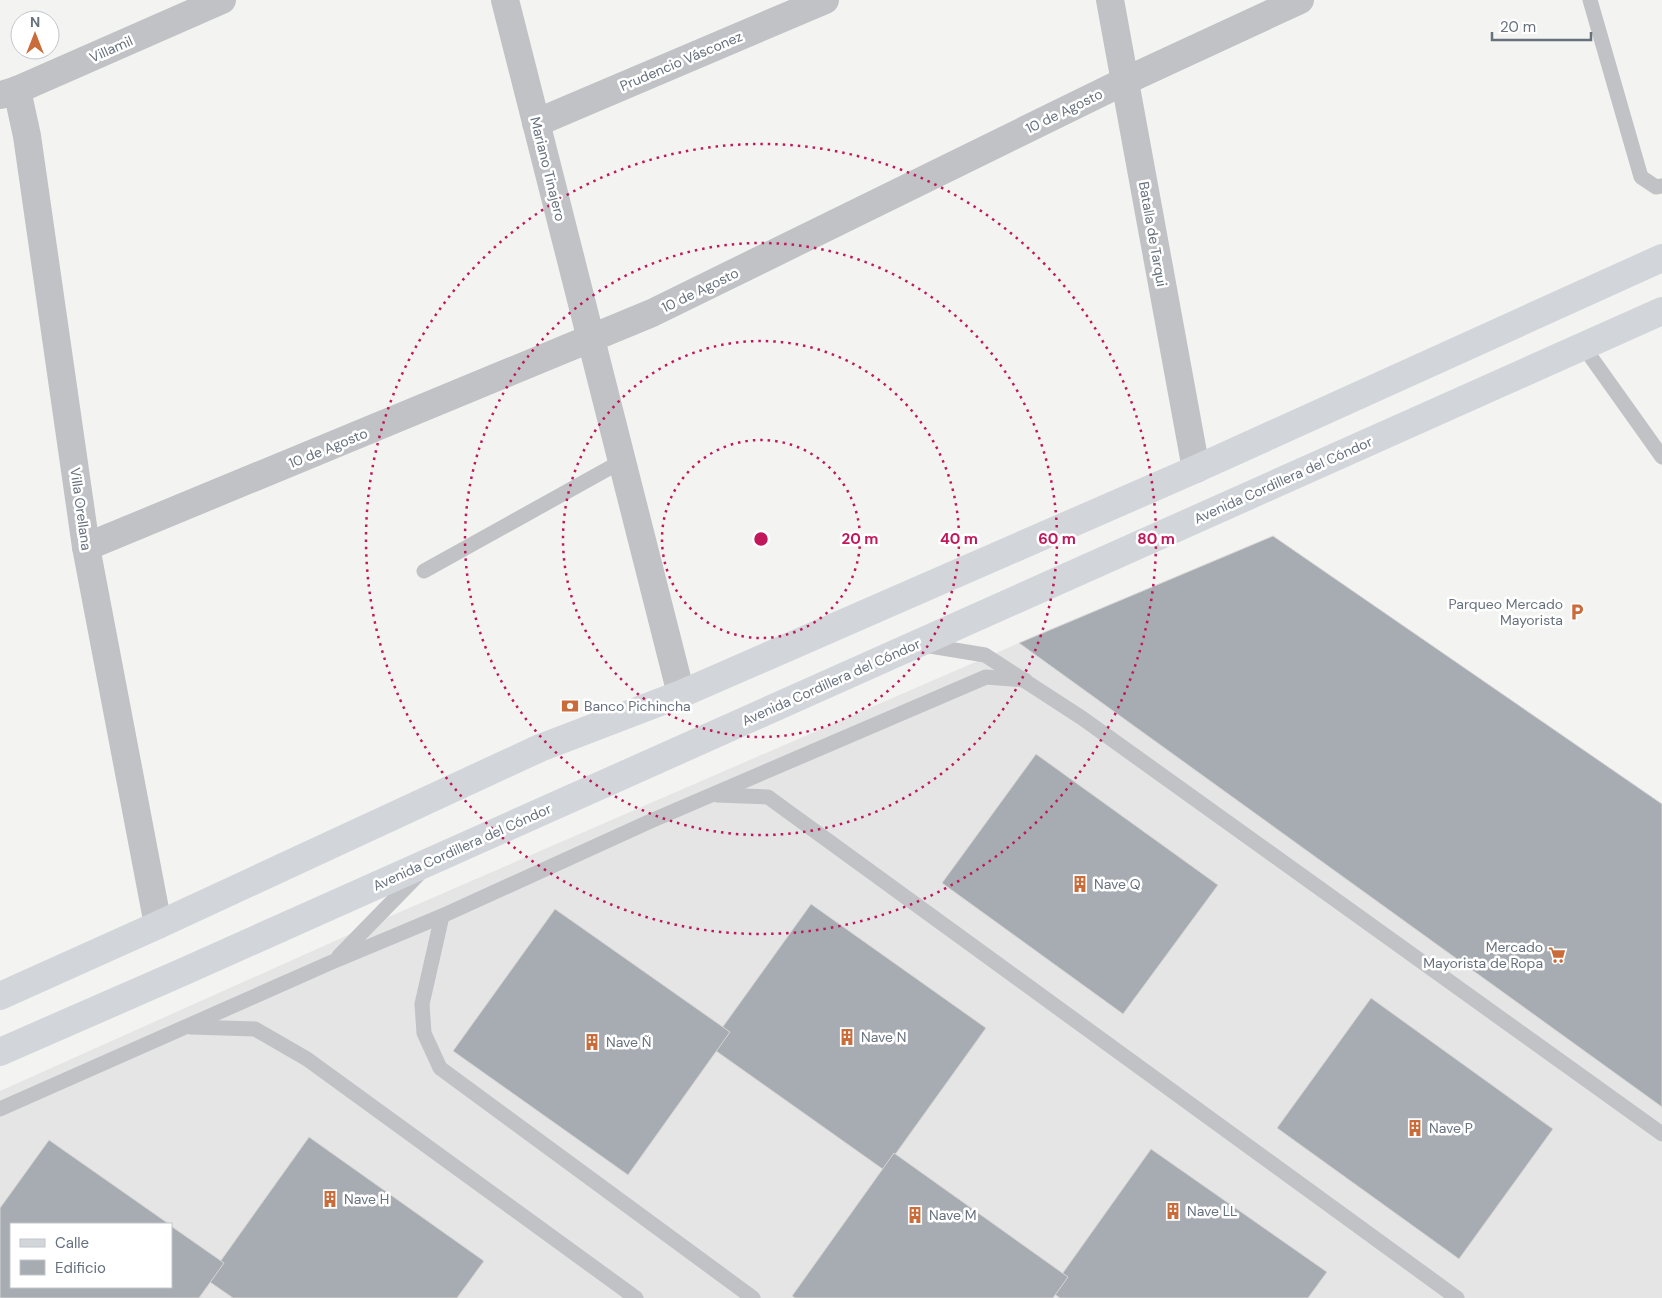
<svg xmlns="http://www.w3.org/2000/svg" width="1662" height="1298" font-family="'DM Sans',sans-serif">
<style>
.built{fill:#e4e5e4;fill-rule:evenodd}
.building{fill:#a7acb2;stroke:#d5d5d3}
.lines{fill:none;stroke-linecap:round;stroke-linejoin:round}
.lane{stroke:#c0c2c5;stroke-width:15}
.street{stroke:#c0c2c5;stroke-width:28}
.secondary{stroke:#d2d5d9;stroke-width:28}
.ring{fill:none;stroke:#c2185b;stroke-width:2.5;stroke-dasharray:2.5 5}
.labels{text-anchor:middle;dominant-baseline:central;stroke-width:5;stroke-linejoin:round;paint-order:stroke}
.street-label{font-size:14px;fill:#67717e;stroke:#fff}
.poi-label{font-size:14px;fill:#67717e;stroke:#fff;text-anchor:start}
.centre{fill:#c2185b;stroke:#fff;stroke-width:2.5}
.ring-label{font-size:15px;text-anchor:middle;font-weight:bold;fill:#c2185b;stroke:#fff;stroke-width:5;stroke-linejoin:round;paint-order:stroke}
</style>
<rect width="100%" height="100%" fill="#f3f4f1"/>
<path class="built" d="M1019,643L1662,1107V1298H0V1091L386,918ZM11,1224H171V1287H11Z"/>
<g class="building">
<polygon points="1273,536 1662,804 1662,1107 1019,643"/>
<polygon points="1036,754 1218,885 1123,1014 942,883"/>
<polygon points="811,904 986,1028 884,1170 709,1046"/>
<polygon points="555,909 730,1032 628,1175 453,1051"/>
<polygon points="1371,998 1553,1129 1459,1259 1277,1128"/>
<polygon points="309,1137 484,1261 457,1298 233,1298 207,1280"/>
<polygon points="49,1140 169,1224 11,1224 11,1287 171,1287 171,1226 224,1263 199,1298 0,1298 0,1208"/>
<polygon points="1151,1149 1327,1272 1308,1298 1060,1298 1050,1291"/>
<polygon points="894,1153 1068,1277 1053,1298 795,1298 792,1296"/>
</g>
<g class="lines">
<g class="lane">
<polyline points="1590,0 1641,177 1656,187 1662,186"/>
<polyline points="1583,346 1662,457"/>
<polyline points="424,571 622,461"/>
<polyline points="924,645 985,655 1082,718 1662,1134"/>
<polyline points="717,795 768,797 1457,1298"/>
<polyline points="442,916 422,1004 424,1033 440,1068 753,1298"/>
<polyline points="339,956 421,872"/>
<polyline points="191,1027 255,1029 307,1059 636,1298"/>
<polyline points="0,1109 332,962 442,916 653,820 986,677 1025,680"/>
</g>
<g class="street">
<polyline points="505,0 681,694"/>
<polyline points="1110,0 1196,469"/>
<polyline points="17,90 27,136 86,547 158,925"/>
<polyline points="1,95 17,90 222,0"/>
<polyline points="536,123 825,0"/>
<polyline points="86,547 652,313 1125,81 1300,0"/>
</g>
<g class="secondary">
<polyline points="0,996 158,925 540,748 681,694 1196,469 1662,258"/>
<polyline points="0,1052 185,971 1662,311"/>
</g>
</g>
<g class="ring">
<circle cx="761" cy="539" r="99"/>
<circle cx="761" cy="539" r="198"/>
<circle cx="761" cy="539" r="296"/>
<circle cx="761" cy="539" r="395"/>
</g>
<defs>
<g id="parking-bare" transform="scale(1.35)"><path d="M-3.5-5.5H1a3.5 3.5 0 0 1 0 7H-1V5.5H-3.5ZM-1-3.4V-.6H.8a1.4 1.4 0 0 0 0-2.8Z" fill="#ca6c3a" stroke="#fff" stroke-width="2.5" paint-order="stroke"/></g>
<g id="bank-bare" transform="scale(1.35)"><path d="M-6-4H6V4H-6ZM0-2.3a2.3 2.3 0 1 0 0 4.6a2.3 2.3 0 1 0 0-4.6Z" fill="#ca6c3a" stroke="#fff" stroke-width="2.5" paint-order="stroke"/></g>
<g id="building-bare" transform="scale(1.35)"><path d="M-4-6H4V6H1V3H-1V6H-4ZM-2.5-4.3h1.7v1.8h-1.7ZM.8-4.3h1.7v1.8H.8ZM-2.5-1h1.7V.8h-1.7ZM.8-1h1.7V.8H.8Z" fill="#ca6c3a" stroke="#fff" stroke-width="2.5" paint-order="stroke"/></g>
<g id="supermarket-bare" transform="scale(1.35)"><path d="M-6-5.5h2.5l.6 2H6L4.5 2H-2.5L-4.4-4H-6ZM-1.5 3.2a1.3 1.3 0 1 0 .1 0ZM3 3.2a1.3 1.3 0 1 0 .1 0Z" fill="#ca6c3a" stroke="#fff" stroke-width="2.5" paint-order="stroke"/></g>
</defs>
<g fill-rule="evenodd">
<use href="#parking-bare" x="1577" y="612"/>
<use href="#bank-bare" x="570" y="706"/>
<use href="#building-bare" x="1080" y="884"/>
<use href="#supermarket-bare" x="1557" y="955"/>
<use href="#building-bare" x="847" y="1037"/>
<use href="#building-bare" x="592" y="1042"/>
<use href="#building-bare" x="1415" y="1128"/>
<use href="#building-bare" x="330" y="1199"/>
<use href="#building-bare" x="1173" y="1211"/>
<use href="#building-bare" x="915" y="1215"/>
</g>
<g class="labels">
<g class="street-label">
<text transform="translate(111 49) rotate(-24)">Villamil</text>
<text transform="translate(681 61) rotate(-23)">Prudencio Vásconez</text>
<text transform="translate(1064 111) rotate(-26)">10 de Agosto</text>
<text transform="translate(548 169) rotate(76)">Mariano Tinajero</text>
<text transform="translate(1153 234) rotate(80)">Batalla de Tarqui</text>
<text transform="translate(700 290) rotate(-26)">10 de Agosto</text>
<text transform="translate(328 448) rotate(-22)">10 de Agosto</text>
<text transform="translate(1283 480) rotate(-24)">Avenida Cordillera del Cóndor</text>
<text transform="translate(81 509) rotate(82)">Villa Orellana</text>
<text transform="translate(831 682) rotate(-24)">Avenida Cordillera del Cóndor</text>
<text transform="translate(462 847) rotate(-24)">Avenida Cordillera del Cóndor</text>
</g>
<g class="poi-label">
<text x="1563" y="604" text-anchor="end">Parqueo Mercado<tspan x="1563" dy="16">Mayorista</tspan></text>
<text x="584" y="706">Banco Pichincha</text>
<text x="1094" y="884">Nave Q</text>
<text x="1543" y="947" text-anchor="end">Mercado<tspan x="1543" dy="16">Mayorista de Ropa</tspan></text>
<text x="861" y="1037">Nave N</text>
<text x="606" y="1042">Nave Ñ</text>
<text x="1429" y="1128">Nave P</text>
<text x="344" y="1199">Nave H</text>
<text x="1187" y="1211">Nave LL</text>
<text x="929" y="1215">Nave M</text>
</g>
</g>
<circle cx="761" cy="539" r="8" class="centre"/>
<g class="ring-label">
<text x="860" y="544">20 m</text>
<text x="959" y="544">40 m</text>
<text x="1057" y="544">60 m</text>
<text x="1156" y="544">80 m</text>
</g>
<rect x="10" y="1223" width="162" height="65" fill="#ffffff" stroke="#c2c6cb"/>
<rect x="20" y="1239" width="25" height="8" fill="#d2d5d9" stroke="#c2c6cb"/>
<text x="55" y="1248" font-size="15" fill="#67717e">Calle</text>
<rect x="20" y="1260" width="25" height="15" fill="#a7acb2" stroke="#c2c6cb"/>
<text x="55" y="1273" font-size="15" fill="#67717e">Edificio</text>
<g transform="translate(35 35)"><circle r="24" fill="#ffffff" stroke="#c2c6cb"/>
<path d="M0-4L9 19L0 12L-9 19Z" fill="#ca6c3a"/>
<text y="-8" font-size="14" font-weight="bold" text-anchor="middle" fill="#67717e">N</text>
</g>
<path d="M1492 32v8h99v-8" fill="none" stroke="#67717e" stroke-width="2.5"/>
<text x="1500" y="32" font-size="15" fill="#67717e" stroke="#ffffff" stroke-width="4" paint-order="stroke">20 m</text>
</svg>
